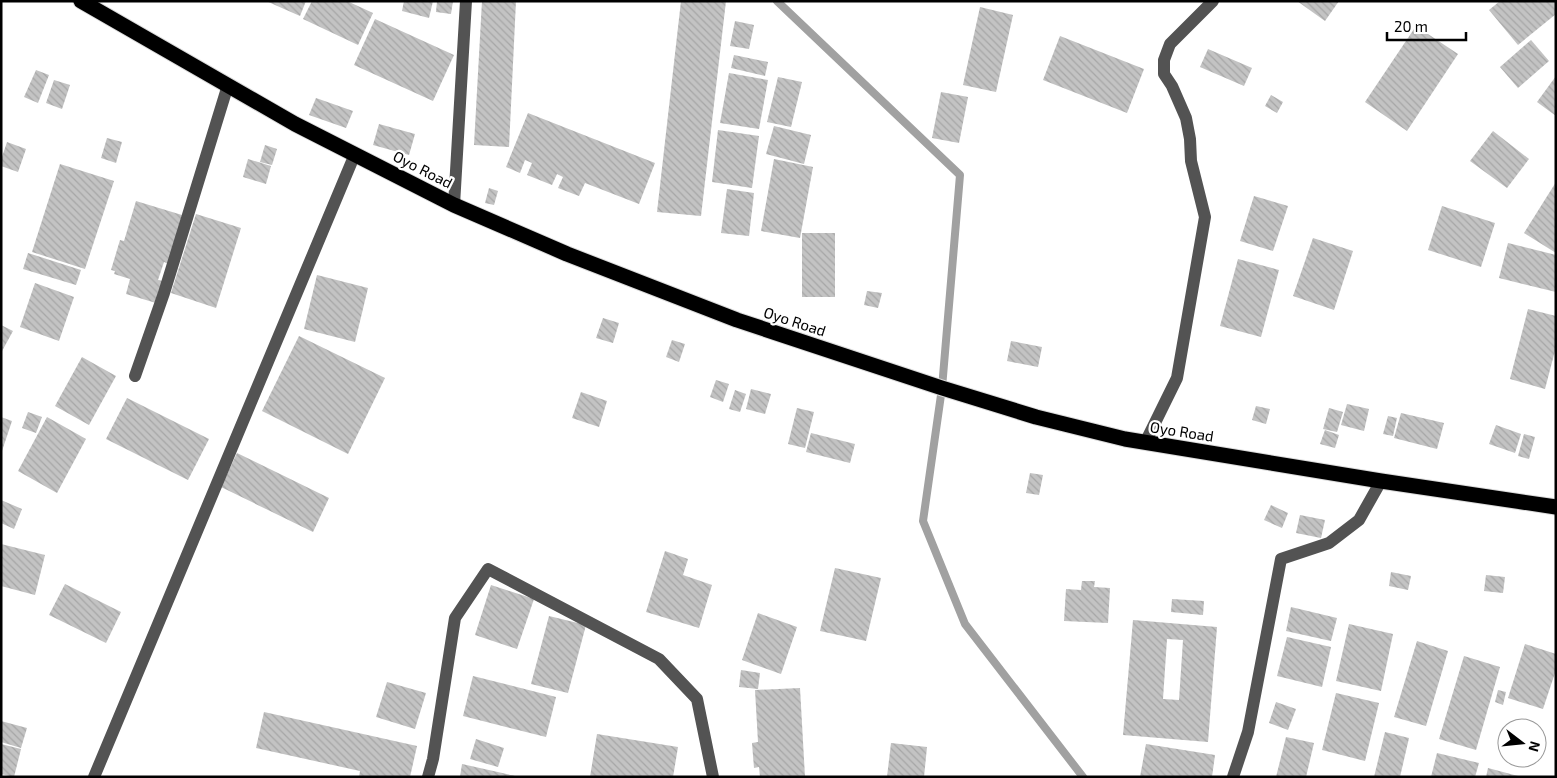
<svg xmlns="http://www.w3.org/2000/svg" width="1557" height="778" font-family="'Exo 2',sans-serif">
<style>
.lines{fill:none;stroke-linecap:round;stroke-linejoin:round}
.stream{stroke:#a1a1a1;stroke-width:8}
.building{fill:url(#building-back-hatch);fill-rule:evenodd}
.highway-casing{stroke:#dbdbdb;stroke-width:17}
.minor{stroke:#535353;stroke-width:12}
.highway{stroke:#000;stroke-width:15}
.labels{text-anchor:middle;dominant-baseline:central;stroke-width:4.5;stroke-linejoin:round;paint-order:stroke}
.street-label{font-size:15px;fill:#000;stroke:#fff}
</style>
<defs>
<pattern id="building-back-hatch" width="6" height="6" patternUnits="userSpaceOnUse" patternTransform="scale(1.25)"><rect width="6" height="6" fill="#c3c3c3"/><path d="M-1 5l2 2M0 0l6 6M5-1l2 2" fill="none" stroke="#a6a6a6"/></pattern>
</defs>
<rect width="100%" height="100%" fill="#fff"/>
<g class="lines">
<polyline class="stream" points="777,1 960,175 942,388 923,521 965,624 1083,777"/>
</g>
<g class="building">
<polygon points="266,1 306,1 300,16"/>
<polygon points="312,1 347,1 373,13 358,45 303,19"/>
<polygon points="404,1 433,1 429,18 402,11"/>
<polygon points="437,1 453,1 451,14 436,12"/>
<polygon points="482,1 516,1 509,147 474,145"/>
<polygon points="681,1 726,1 701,216 657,212"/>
<polygon points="1297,1 1339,1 1325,21"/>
<polygon points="1500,1 1556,1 1556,14 1518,45 1489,10"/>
<polygon points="980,7 1013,15 996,92 963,85"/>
<polygon points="375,19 454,55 433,101 354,65"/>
<polygon points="735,21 754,25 749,49 730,46"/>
<polygon points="1416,26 1458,54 1407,131 1365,102"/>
<polygon points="1060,36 1144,69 1127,113 1043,80"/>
<polygon points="1531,40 1549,61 1518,88 1500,67"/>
<polygon points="1208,49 1252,68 1244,86 1200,67"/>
<polygon points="734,55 768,62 765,76 731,68"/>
<polygon points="36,70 49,75 38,103 24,97"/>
<polygon points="729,73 768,80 759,129 720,123"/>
<polygon points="1556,76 1556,116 1537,102"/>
<polygon points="778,77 802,82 791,127 767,122"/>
<polygon points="54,80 70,85 62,109 46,103"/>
<polygon points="941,92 968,97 959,143 932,138"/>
<polygon points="1271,95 1283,102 1277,113 1265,106"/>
<polygon points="316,98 353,111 346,128 309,115"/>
<polygon points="528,113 655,163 639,204 585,183 579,196 558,188 563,177 557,174 552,185 527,175 532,163 525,160 520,173 506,167"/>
<polygon points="379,124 415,134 409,155 373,145"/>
<polygon points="774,126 811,135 804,164 766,154"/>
<polygon points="718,130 759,136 752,188 712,182"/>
<polygon points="1493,131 1529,159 1507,188 1470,161"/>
<polygon points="107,138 122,142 116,163 101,158"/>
<polygon points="7,142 26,149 18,172 1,166 1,160"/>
<polygon points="265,145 277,149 272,165 260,162"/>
<polygon points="248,159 271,166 266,184 243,177"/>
<polygon points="774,159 813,167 800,238 761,231"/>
<polygon points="60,164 114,181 85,269 32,252"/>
<polygon points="1556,182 1556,253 1524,233"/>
<polygon points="489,188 498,191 494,205 485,203"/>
<polygon points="727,189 754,193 749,236 721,233"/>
<polygon points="1254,196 1288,206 1273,251 1240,241"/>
<polygon points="136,201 182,215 169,264 164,262 158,280 163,281 156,303 126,294 130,279 114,274 115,271 111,270 120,240 124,241"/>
<polygon points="1442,206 1495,223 1481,267 1428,250"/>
<polygon points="196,214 241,228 216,308 171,293"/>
<rect x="802" y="233" width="33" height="64"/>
<polygon points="1313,238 1353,251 1334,310 1293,296"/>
<polygon points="1508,243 1556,255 1556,292 1499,278"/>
<polygon points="28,253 81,270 76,285 23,269"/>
<polygon points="1238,259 1279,270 1261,337 1220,326"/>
<polygon points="317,275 368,288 355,342 304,329"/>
<polygon points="35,283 74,297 59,341 20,327"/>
<polygon points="867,291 882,293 878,308 864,305"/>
<polygon points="1528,309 1556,316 1556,347 1545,389 1510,379"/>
<polygon points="603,318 619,323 613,343 596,338"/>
<polygon points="1,325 13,331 1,353"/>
<polygon points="299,336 385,378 348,454 262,411"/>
<polygon points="672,340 685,344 679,362 666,357"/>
<polygon points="1011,341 1042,347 1038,367 1007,361"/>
<polygon points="82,357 116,376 89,425 55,406"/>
<polygon points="716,380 729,384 723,402 710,397"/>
<polygon points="751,389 771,394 765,414 746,409"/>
<polygon points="735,390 746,394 740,412 729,409"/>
<polygon points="581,392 607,401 599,427 572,418"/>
<polygon points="127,398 209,439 188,480 106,439"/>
<polygon points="1347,404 1369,409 1364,431 1341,425"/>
<polygon points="1256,406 1270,409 1266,424 1252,420"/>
<polygon points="797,408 814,412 805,448 788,444"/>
<polygon points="1329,408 1343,412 1337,432 1323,429"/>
<polygon points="28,412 42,417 36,433 22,428"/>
<polygon points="1401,413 1444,423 1437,449 1394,438"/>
<polygon points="1388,416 1397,418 1393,436 1383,434"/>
<polygon points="1,417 12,421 2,451 1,451"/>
<polygon points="47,417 86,439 57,493 18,471"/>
<polygon points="1496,425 1521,434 1515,453 1489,444"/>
<polygon points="1325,430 1339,435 1335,448 1320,444"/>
<polygon points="811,433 855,444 850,463 806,452"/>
<polygon points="1524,434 1535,437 1529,459 1518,456"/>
<polygon points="237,453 329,498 313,532 221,487"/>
<polygon points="1030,473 1043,475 1039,495 1026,493"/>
<polygon points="1,500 22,509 14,529 1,523"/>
<polygon points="1271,505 1288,513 1282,528 1264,520"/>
<polygon points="1300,515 1325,520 1321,538 1296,533"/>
<polygon points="1,544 45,555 35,595 1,586"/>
<polygon points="665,551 688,559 683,575 712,585 699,628 646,612"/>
<polygon points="835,568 881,578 866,641 820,631"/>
<polygon points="1391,572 1411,576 1408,590 1389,586"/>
<polygon points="1486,575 1505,577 1503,593 1484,591"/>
<polygon points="1082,581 1095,581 1094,587 1110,588 1108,623 1064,621 1066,589 1081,590"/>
<polygon points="65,584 121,612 106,643 49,615"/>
<polygon points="491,585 534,599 517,649 475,635"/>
<polygon points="1172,599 1204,601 1203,615 1171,612"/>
<polygon points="1291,607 1337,618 1331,641 1286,631"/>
<polygon points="758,613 797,627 781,674 742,660"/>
<polygon points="549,616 586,625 568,693 531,684"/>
<path d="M1133,620L1217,627L1208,742L1123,735ZM1167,639L1183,640L1179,700L1163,699Z"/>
<polygon points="1349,624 1393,634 1381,691 1336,681"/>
<polygon points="1287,637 1331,647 1322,687 1277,676"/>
<polygon points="1417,641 1448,651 1426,726 1394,717"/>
<polygon points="1525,644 1556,654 1556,670 1543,709 1508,698"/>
<polygon points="1464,656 1500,667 1476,750 1439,739"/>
<polygon points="741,670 760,673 758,689 739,687"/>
<polygon points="473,676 556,697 546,737 463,716"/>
<polygon points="387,682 426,693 415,729 376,717"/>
<polygon points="800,688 805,777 760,777 759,767 754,768 752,743 758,742 755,690"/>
<polygon points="1498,690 1506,692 1503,705 1495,702"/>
<polygon points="1336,693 1379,703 1365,761 1322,750"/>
<polygon points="1276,702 1296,709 1288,730 1269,723"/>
<polygon points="264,712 417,746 410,777 359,777 360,771 256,748"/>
<polygon points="1,721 27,728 21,748 1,742"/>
<polygon points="1385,732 1409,738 1400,777 1374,777"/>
<polygon points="597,734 678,747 673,777 590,777"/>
<polygon points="1286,737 1314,743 1306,777 1276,777"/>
<polygon points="476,739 504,748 498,767 470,759"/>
<polygon points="891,743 927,747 924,777 887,777"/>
<polygon points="1,744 21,749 14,777 1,774"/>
<polygon points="1146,744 1215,755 1212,777 1140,777"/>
<polygon points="1437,753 1479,763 1475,777 1431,777"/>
<polygon points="462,764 515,776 515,777 460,777"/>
<polygon points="1488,768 1518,776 1518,777 1486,777"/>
</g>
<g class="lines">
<g class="highway-casing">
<polyline id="highway" points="81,1 295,124 454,205 567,254 737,320 942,388 1036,417 1125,439 1381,481 1556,507"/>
</g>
<g class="minor">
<polyline points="454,205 466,1"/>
<polyline points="135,376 164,293 228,85"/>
<polyline points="1145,443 1177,378 1205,217 1191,161 1190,139 1186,118 1172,86 1164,74 1164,60 1170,44 1213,1"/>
<polyline points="94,777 355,154"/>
<polyline points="428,777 433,759 455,618 488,569 659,659 697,699 713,777"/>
<polyline points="1233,777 1248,732 1281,559 1329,543 1359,520 1381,481"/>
</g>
<use href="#highway" class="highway"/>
</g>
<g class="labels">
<g class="street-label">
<text transform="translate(423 169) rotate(27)">Oyo Road</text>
<text transform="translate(795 321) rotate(18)">Oyo Road</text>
<text transform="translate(1182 431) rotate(9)">Oyo Road</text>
</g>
</g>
<rect width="1557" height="778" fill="none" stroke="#000000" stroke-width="5"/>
<g transform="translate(1522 743) rotate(106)"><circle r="24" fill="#ffffff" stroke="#999999"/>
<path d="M0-4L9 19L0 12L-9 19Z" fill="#000000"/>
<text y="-8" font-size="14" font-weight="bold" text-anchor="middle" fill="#000000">N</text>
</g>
<path d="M1387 32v8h79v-8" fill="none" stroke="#000000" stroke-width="2.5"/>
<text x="1394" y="32" font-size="15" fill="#000000" stroke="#ffffff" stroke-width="4" paint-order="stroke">20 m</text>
</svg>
